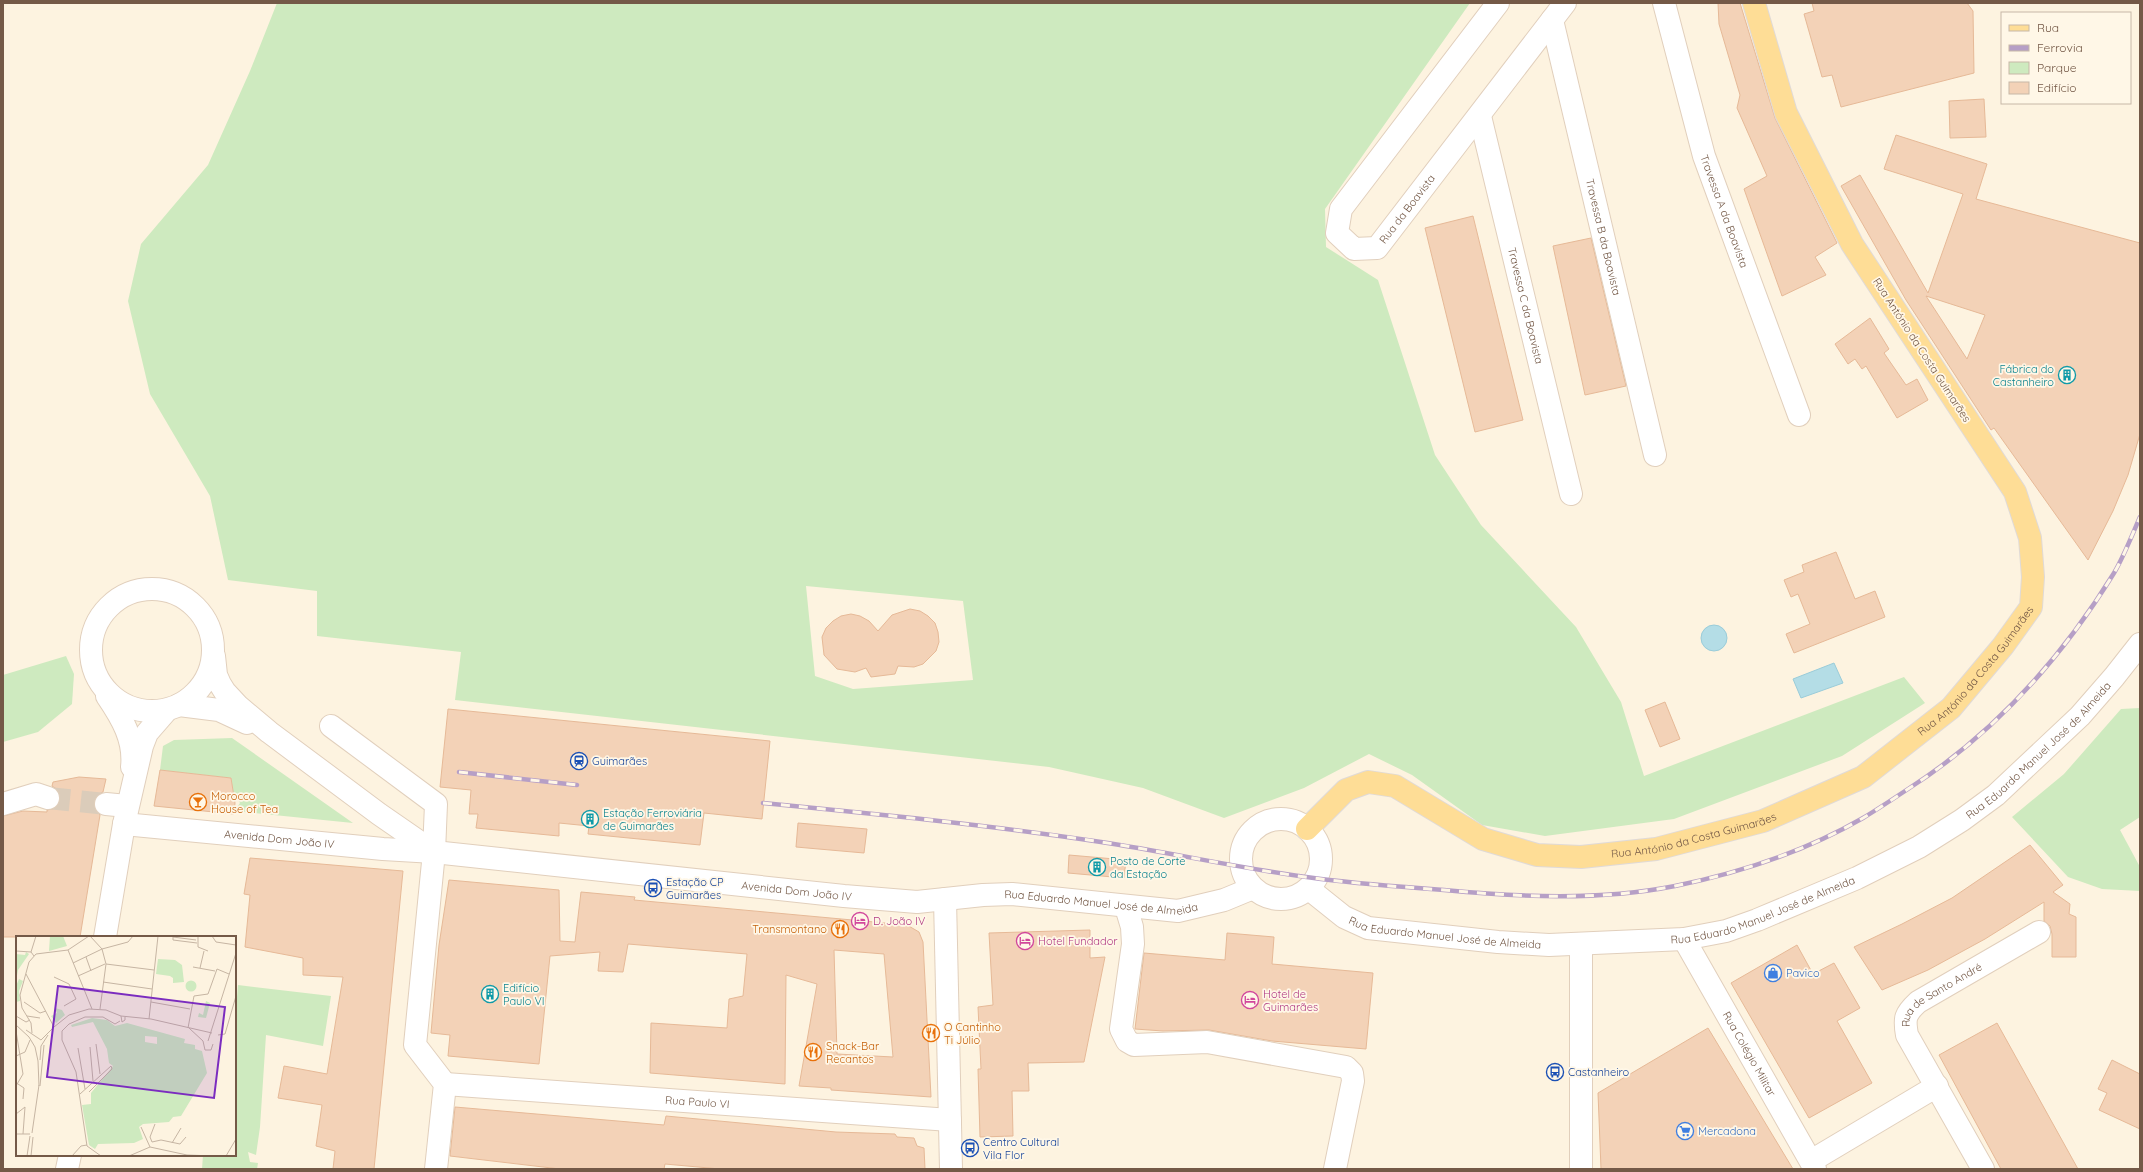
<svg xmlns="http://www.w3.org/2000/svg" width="2143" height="1172" font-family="Quicksand,sans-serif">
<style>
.green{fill:#ceeabf;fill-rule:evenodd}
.water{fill:#b4dde6;stroke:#9accd9}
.building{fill:#f3d2b7;stroke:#e6b997;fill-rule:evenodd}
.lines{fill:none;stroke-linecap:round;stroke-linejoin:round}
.minor-tunnel{stroke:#dbccba;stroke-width:22;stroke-dasharray:22 11;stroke-linecap:butt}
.minor-casing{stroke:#e1cfbc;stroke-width:24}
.major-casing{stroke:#e0dad7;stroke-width:24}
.minor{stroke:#fff;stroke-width:22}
.major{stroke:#fedd96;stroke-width:22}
.rail-casing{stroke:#b69fc6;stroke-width:4.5}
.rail{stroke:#fff7e7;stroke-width:3;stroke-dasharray:9;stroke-linecap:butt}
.labels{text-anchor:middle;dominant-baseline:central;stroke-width:3.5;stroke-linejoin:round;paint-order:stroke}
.street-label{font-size:11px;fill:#745947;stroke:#fff7e7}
.culture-label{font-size:11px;fill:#0d838f;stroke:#fff7e7;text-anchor:start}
.transit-label{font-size:11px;fill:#164399;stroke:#fff7e7;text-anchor:start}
.food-label{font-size:11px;fill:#c56008;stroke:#fff7e7;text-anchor:start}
.hotel-label{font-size:11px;fill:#b23c85;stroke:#fff7e7;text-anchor:start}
.shop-label{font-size:11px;fill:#366cbe;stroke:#fff7e7;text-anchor:start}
.inset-road{fill:none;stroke:#c6b5a3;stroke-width:1}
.view{fill:#7b2cbf;fill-opacity:0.15;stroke:#7b2cbf;stroke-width:2}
.inset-edge{fill:none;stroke:#745947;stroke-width:2}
</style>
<rect width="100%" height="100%" fill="#fdf3e0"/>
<g class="green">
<path d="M277,3H1470L1325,209L1326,247L1378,280L1435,455L1481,525L1576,627L1621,702L1644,776L1904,677L1925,703L1842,756L1674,819L1545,836L1482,825L1412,775L1369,754L1304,788L1224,818L1143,788L1049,767L455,700L461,652L317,636V591L228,580L210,496L150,394L128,301L141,244L208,165L250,71ZM806,586L963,601L973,680L853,689L815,676Z"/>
<polygon points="66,656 74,674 72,704 38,732 3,742 3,675"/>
<polygon points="2140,708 2140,817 2120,830 2140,867 2140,891 2102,889 2068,877 2012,817 2064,774 2121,709"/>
<polygon points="232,738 353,823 234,811 240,803 233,792 231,778 160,770 163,746 174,740"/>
<polygon points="238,985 331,996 323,1046 266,1035 260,1127 256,1155 248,1152 250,1162 258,1163 257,1169 202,1169 203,1155 235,1155 235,997 237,997"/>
</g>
<g class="water">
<circle cx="1714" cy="638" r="13"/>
<polygon points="1834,663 1843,683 1801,698 1793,679"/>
</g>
<g class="building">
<polygon points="1718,3 1740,3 1775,118 1837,243 1815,257 1826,275 1782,296 1744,189 1767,176 1737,108 1740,95 1719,24"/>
<polygon points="1812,3 1967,3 1973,11 1974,73 1841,107 1832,75 1822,77 1804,14 1814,11"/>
<polygon points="1984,99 1986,137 1950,138 1949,101"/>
<path d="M1896,135L1987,164L1976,199L2140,243V434L2128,475L2113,511L2088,560L1994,428L1991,430L1906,300L1841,186L1860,175L1928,293L1963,194L1884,169ZM1926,296L1985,315L1967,359Z"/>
<polygon points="1473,216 1523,420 1475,432 1425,228"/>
<polygon points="1591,238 1626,386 1585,395 1553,246"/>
<polygon points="1870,318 1889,349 1884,353 1906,385 1917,379 1928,400 1897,418 1866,366 1862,369 1855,359 1848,364 1835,344"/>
<polygon points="1836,552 1855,599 1875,591 1885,617 1794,653 1786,634 1810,624 1798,594 1791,597 1784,580 1804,572 1802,565"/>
<polygon points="910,609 920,611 928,616 935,623 938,632 939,642 936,651 923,664 914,667 898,666 895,674 871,677 866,668 855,672 837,669 824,655 822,637 826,628 833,621 841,616 851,614 860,616 869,621 878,631 892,615"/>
<polygon points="1665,702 1680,739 1660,747 1645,710"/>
<polygon points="448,709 770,741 762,819 704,813 700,845 588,834 589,826 559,823 559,836 476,828 478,814 469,814 471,790 440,787"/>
<polygon points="160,770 231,778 235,803 234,814 154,806"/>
<polygon points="79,777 106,779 103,792 96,796 94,802 95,810 100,815 80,937 3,937 3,816 23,811 47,812 47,810 56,808 60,802 60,796 58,790 52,786 53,782"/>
<polygon points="798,823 867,829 864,853 796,847"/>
<polygon points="2030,845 2063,885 2053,892 2070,904 2069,914 2076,917 2076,957 2052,957 2052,934 2050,926 2044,921 2044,902 1985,939 1928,970 1882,990 1854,947 1902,924 1952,898"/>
<polygon points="1069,855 1126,860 1124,878 1068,873"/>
<polygon points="250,858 403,871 374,1169 333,1169 335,1151 316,1146 322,1105 278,1098 284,1066 327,1074 343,977 303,975 303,958 245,947 250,895 244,894"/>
<path d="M449,880L559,890L560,941L575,942L581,892L635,897L634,900L907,925L919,932L923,942L931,1097L831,1090V1088L799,1086L817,984L786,975L785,1084L650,1073L651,1023L727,1028L729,999L743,996L747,954L628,944L623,972L598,971L600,952L550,956L539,1064L448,1056L450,1035L431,1033L439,945ZM834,950L884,954L893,1057L837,1054Z"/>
<polygon points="1090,930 1090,958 1105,957 1084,1062 1028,1063 1029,1091 1012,1091 1013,1136 980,1137 978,1069 981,1069 978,1007 993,1005 989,933"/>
<polygon points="1227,933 1274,937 1272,964 1373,973 1366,1049 1272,1041 1209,1030 1163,1031 1135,1029 1144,953 1225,960"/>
<polygon points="1797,945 1813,974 1834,963 1860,1008 1837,1021 1872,1083 1809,1118 1731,983"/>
<polygon points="1997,1023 2078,1169 2001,1169 1939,1055"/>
<polygon points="1708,1028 1793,1169 1601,1169 1598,1093"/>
<polygon points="2112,1060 2140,1074 2140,1129 2099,1110 2107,1093 2098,1089"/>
<polygon points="455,1107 664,1125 666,1116 836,1132 895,1134 897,1137 914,1138 917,1146 924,1148 925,1169 720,1169 665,1164 664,1169 560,1169 450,1156"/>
</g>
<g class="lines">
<polyline class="minor-tunnel" points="48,798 106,804"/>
<g class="minor-casing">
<g id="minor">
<path id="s1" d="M1498,3L1341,209L1337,233L1354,249L1377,248L1565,3"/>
<path id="s2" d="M1664,3L1704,156L1799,415"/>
<path id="s3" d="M1552,20L1655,455"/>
<path id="s4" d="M1480,116L1571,494"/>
<circle cx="152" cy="650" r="61"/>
<polyline points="214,656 216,675 220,684 225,692 238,706 269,732 379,814 434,852"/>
<path d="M107,696C122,718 135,740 132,767"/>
<polyline points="179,705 219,710 247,723"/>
<polyline points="331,726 436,804 434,852 415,1045 445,1084 436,1169"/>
<polyline points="3,804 36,794 48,798"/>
<polyline points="106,804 127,806"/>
<circle cx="1281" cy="859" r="40"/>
<path id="s5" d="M124,824L383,849L434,852L844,896L917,902L983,895L1012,894L1178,911L1224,900L1253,888"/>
<path id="s6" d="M1309,889L1344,917L1368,928L1498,942L1549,945L1684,939L1726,931L1757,920L1857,878L1919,847L1962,820L1996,795L2080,716L2114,677L2140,644"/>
<polyline points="945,899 951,1169"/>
<polyline points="1126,907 1132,927 1133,944 1121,1029 1127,1041 1134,1045 1207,1042 1346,1067 1352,1073 1353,1081 1335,1169"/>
<polyline points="105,937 124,824 142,746 147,733 167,710"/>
<path id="s7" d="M1684,939L1815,1169"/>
<polyline points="1581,944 1581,1169"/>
<path id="s8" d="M445,1084L950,1120"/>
<polyline points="1811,1161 1937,1086"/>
<polyline points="67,1169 70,1155"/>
<path id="s9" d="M1983,1169L1907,1035C1904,1018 1905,1014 1918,1002L2039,932"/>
</g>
</g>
<g class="major-casing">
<g id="major">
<path id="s10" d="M1307,829L1346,790L1368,782L1395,786L1483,839L1537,855L1581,857L1656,849L1763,821L1863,777L1951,708L2003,646L2031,607L2033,577L2030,538L2015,492L1852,244L1786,113L1754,3"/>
</g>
</g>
<use href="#minor" class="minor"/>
<use href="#major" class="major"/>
<g class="rail-casing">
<g id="rail">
<polyline points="459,772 577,785"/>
<path d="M763,803C876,814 989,825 1101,842C1174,853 1247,870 1321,879C1362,884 1403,887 1444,890C1520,897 1599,901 1675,886C1739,873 1806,851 1863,818C1878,809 1893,799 1908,789C1994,734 2061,659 2114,573C2124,556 2132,535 2140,517"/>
</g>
</g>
<use href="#rail" class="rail"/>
</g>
<defs>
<g id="building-ring" transform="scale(0.9)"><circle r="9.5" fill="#fff7e7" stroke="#0f9aa8" stroke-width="1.5"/><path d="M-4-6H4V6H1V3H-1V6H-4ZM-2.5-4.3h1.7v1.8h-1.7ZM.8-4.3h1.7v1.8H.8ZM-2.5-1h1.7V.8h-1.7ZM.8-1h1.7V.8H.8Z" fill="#0f9aa8"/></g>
<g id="station-ring" transform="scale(0.9)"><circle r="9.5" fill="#fff7e7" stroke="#1a4fb4" stroke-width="1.5"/><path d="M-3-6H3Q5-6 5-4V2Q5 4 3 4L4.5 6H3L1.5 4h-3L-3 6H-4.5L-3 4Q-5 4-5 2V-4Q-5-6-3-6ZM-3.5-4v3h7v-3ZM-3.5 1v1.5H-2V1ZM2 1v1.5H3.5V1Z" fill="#1a4fb4"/></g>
<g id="bar-ring" transform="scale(0.9)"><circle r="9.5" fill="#fff7e7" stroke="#e8710a" stroke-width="1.5"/><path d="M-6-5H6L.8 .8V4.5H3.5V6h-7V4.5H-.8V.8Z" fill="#e8710a"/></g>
<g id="bus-ring" transform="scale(0.9)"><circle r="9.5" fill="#fff7e7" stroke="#1a4fb4" stroke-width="1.5"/><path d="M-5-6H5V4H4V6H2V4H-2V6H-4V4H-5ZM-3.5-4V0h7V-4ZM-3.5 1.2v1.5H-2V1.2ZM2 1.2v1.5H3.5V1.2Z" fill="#1a4fb4"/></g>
<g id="hotel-ring" transform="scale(0.9)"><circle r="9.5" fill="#fff7e7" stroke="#d1479c" stroke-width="1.5"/><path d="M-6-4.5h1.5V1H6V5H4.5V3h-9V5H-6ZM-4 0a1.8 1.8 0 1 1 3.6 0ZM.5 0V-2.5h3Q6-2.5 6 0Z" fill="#d1479c"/></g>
<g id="restaurant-ring" transform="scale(0.9)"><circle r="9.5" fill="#fff7e7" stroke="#e8710a" stroke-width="1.5"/><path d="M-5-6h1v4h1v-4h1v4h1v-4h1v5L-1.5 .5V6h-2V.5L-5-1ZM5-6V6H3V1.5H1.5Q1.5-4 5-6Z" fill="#e8710a"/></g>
<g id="shop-ring" transform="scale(0.9)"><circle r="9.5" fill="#fff7e7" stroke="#3f7fe0" stroke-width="1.5"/><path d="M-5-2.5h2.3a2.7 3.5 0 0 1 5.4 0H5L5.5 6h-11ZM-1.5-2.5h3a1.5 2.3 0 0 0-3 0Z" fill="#3f7fe0"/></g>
<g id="supermarket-ring" transform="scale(0.9)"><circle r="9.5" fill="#fff7e7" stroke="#3f7fe0" stroke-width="1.5"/><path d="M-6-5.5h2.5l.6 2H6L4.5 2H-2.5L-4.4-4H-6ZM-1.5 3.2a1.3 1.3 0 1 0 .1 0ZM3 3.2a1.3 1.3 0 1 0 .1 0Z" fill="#3f7fe0"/></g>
</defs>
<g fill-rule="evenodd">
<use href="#building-ring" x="2067" y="375"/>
<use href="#station-ring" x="579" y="761"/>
<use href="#bar-ring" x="198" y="802"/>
<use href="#building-ring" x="590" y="819"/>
<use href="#building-ring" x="1097" y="867"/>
<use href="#bus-ring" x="653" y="888"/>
<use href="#hotel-ring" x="860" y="921"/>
<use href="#restaurant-ring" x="840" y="929"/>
<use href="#hotel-ring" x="1025" y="941"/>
<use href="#shop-ring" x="1773" y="973"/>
<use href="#building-ring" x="490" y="994"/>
<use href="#hotel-ring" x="1250" y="1000"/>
<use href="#restaurant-ring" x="931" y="1033"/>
<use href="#restaurant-ring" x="813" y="1052"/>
<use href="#bus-ring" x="1555" y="1072"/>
<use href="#supermarket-ring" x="1685" y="1131"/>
<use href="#bus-ring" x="970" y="1148"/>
</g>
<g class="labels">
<g class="street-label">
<text stroke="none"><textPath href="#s1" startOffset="379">Rua da Boavista</textPath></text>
<text stroke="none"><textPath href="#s2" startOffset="217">Travessa A da Boavista</textPath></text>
<text stroke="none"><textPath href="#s3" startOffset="223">Travessa B da Boavista</textPath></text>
<text stroke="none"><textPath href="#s4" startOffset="195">Travessa C da Boavista</textPath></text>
<text transform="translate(1922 350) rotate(57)">Rua António da Costa Guimarães</text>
<text stroke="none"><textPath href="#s10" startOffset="760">Rua António da Costa Guimarães</textPath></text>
<text stroke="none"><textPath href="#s6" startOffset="796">Rua Eduardo Manuel José de Almeida</textPath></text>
<text stroke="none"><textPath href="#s10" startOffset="424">Rua António da Costa Guimarães</textPath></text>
<text stroke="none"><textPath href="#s5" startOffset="156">Avenida Dom João IV</textPath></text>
<text stroke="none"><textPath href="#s5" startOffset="676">Avenida Dom João IV</textPath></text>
<text stroke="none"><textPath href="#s5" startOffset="982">Rua Eduardo Manuel José de Almeida</textPath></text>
<text stroke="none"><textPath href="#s6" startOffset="472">Rua Eduardo Manuel José de Almeida</textPath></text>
<text stroke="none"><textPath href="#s6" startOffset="148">Rua Eduardo Manuel José de Almeida</textPath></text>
<text stroke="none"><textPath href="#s9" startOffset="213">Rua de Santo André</textPath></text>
<text stroke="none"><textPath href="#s7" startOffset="132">Rua Colégio Militar</textPath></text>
<text stroke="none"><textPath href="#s8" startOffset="253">Rua Paulo VI</textPath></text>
</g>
<g class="culture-label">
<text x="2054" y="369" text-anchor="end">Fábrica do<tspan x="2054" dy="13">Castanheiro</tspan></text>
<text x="603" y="813">Estação Ferroviária<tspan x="603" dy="13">de Guimarães</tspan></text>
<text x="1110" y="861">Posto de Corte<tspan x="1110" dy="13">da Estação</tspan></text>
<text x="503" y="988">Edifício<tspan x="503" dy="13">Paulo VI</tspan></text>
</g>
<g class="transit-label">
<text x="592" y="761">Guimarães</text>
<text x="666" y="882">Estação CP<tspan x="666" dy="13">Guimarães</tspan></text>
<text x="1568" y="1072">Castanheiro</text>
<text x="983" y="1142">Centro Cultural<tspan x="983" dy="13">Vila Flor</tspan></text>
</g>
<g class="food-label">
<text x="211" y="796">Morocco<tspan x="211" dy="13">House of Tea</tspan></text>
<text x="827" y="929" text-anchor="end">Transmontano</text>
<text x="944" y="1027">O Cantinho<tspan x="944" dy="13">Ti Júlio</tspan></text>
<text x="826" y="1046">Snack-Bar<tspan x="826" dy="13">Recantos</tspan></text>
</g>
<g class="hotel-label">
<text x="873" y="921">D. João IV</text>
<text x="1038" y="941">Hotel Fundador</text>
<text x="1263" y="994">Hotel de<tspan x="1263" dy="13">Guimarães</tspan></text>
</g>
<g class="shop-label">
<text x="1786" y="973">Pavico</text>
<text x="1698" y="1131">Mercadona</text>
</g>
</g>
<g transform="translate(16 936)">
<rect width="220" height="220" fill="#fdf3e0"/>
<path d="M34,0H47L51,10L33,15ZM10,16L13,18L2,34L0,45V18L9,19ZM142,23L159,24L166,29L168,46L157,47V42L154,40L140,38ZM3,43L7,45L3,55L4,65L0,66V50ZM169.5 50a5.5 5.5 0 1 1 11 0a5.5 5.5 0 1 1-11 0ZM190,65L194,67L190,82L182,81L183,77L187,79ZM39,72L46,74L49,79L40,87L35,80L41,77ZM76,82L91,84L99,90L111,87L169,103L168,107L179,109V113L186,115L191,137L165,180L157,181L153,186L127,188L123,191L127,203L118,207L82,208L79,213L73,209L66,169L75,168V157L97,130L93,127L91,113L77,86L56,91L55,89ZM129,100L141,101V108L129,106Z" fill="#ceeabf" fill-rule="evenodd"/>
<path class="inset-road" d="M74,0L86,13L90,28L84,73M182,0V11L192,15M196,0L200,6L220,9M180,4L157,1V4L181,7M52,14L76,73M0,15L15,16M18,20L15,16L20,0M70,21L75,35M57,27L86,13L112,6L117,0M90,28L138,34M177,31L199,35M184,32L188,15M10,38L38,91L53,79L73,73L90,74L105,80M62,40L89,28M38,41L53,48L60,63L48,70M87,46L136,53M8,66L24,77L30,75M135,66L174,73M0,80L10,86L14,84M11,80L24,82M105,80L135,83L196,97M105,80L106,86L109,84V81M133,83L142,0M0,89L13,101L19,111L22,125L23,150M172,92L178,60L192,58L201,33L213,38M173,92L187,105L189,114H195L197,108M10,94L25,104L38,91M0,95L7,138L0,150M16,97L15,87L6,72L4,59L13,26L20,18L52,14L73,0M202,99L209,98L220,60M192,105L220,17M80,108L84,138M74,111L77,145M62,112L69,153M0,120L9,116L14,104M24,124L25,110L32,99M2,148L8,152L7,163M24,150L28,109M64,158L95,130L96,133L73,156M0,178L9,171L7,198M139,188L134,201L136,206L145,204L164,208L170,201M125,191L134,211M16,197L23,149M0,198H14M156,207L165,192M71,210L85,220M71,210L60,136L46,104V95L53,88L69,81H87L99,88L104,85M11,220L14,200M15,220L17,201M56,220L65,210L71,209M113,220L134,211L171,219L198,220M210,220L220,203"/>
<path class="view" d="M42,50L209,71L198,162L31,141Z"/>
<rect width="220" height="220" class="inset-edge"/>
</g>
<rect width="2143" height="1172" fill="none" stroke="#745947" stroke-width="8"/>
<rect x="2001" y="12" width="130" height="92" fill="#fff7e7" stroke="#c7b8a7"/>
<rect x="2009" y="25" width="20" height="6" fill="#fedd96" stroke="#c7b8a7"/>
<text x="2037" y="32" font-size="12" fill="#745947">Rua</text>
<rect x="2009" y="45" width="20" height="6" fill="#b69fc6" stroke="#c7b8a7"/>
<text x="2037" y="52" font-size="12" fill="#745947">Ferrovia</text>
<rect x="2009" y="62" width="20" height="12" fill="#ceeabf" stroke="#c7b8a7"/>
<text x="2037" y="72" font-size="12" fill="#745947">Parque</text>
<rect x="2009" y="82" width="20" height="12" fill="#f3d2b7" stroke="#c7b8a7"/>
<text x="2037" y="92" font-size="12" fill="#745947">Edifício</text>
</svg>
